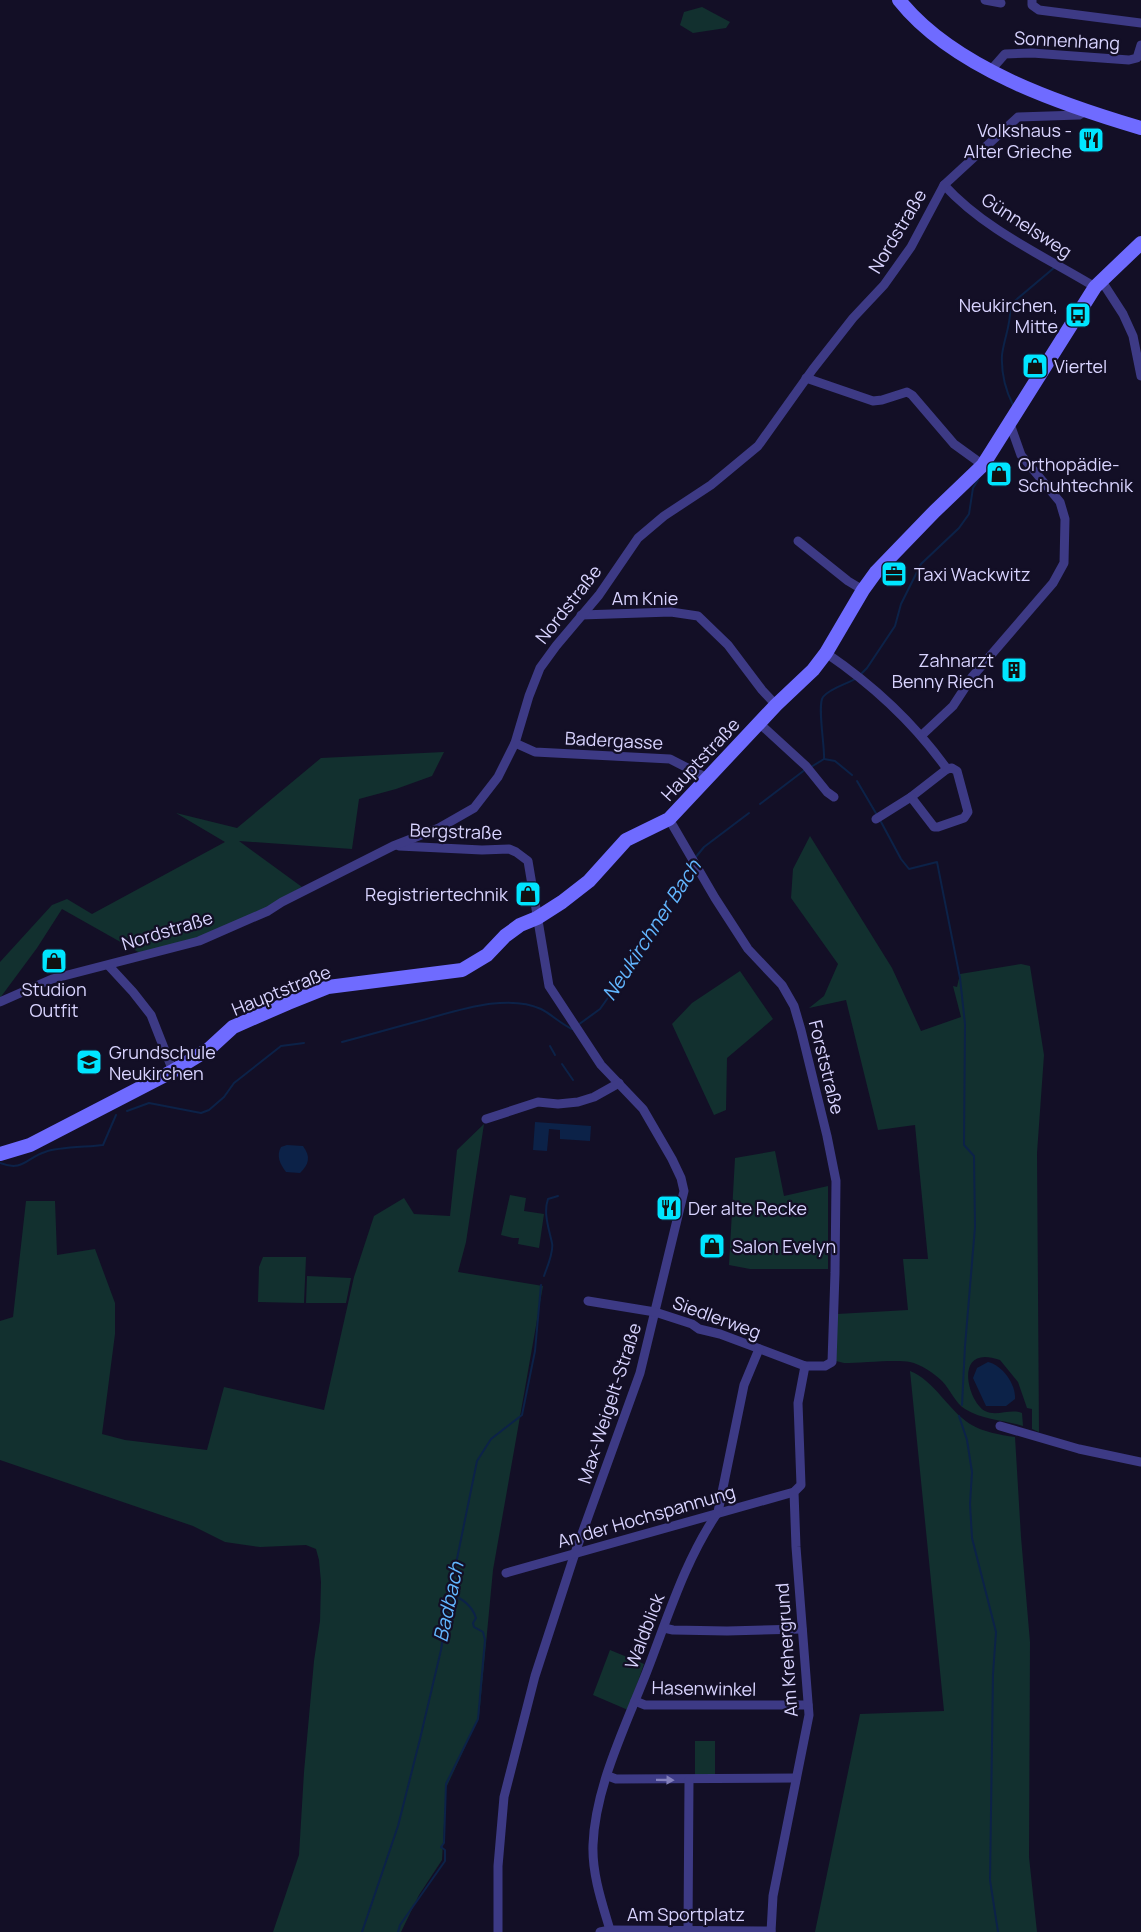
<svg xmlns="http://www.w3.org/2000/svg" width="1141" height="1932" font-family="Manrope,sans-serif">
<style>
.green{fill:#12302f}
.water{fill:#0c2248}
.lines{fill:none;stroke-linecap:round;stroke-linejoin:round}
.stream{stroke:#0c2248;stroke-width:2}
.street{stroke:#3d3a85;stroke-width:9}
.secondary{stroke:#6f6bff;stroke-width:14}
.oneway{fill:#837fbc}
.labels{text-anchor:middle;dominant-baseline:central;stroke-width:4.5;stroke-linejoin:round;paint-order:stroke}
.street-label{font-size:18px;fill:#d9d4ff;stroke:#130f26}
.poi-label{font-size:18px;fill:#d9d4ff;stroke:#130f26;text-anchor:start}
.water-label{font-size:20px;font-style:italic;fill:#62b6ff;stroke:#130f26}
</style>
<rect width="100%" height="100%" fill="#130f26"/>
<g class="green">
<polygon points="702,7 730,22 726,28 693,33 680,25 684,12"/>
<polygon points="444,752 432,776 396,789 359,799 352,849 239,841 302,887 251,916 200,937 140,953 62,909 37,948 0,998 0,962 52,905 67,899 92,914 225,842 176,813 237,828 321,758"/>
<path d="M810,836L892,968L921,1031L961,1017L953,986L957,987L960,974L1021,964L1030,966L1044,1055L1037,1153L1039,1432L1032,1429V1409L1027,1408L1018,1382L1000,1360C953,1343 967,1401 985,1411C997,1417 1010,1408 1022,1413L1023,1426C1004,1420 982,1420 965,1409C955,1403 950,1389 942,1381C934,1373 920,1364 910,1362C897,1359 860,1363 844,1363L836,1361L837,1314L908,1310L903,1259H928L915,1125L878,1130L846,1000L809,1008L824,996L838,964L791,898L793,869Z"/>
<polygon points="740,971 773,1019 727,1058 726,1110 714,1115 672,1024 692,1003"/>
<polygon points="484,1124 466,1242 458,1272 543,1286 493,1570 479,1717 446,1788 442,1860 419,1895 401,1932 273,1932 299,1855 304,1772 314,1661 320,1621 321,1582 319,1560 316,1549 306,1545 260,1547 225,1542 193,1526 0,1460 0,1321 13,1317 26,1201 55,1201 57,1255 95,1249 115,1303 115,1334 102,1434 125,1440 207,1450 224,1387 324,1410 354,1277 374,1216 404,1198 414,1214 450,1216 457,1150"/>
<polygon points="775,1151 784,1196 828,1186 828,1269 750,1269 729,1265 735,1158"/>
<polygon points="510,1195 526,1198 524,1211 544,1214 539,1248 518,1244 519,1238 513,1238 501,1235"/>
<polygon points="263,1257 306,1257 304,1303 258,1302 259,1267"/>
<polygon points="307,1276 351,1278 346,1303 306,1303"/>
<path d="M910,1371C935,1381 947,1409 970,1424C983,1432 1000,1435 1015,1437L1021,1537L1030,1642L1029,1857L1037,1932H815L860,1714L944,1711Z"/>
<polygon points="610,1650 644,1664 628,1710 593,1695"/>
<rect x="695" y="1741" width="20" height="38"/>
</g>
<g class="water">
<polygon points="535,1122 591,1126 590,1141 560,1139 560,1130 549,1129 547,1151 533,1150"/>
<path d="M287,1145L303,1146C311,1157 309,1164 300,1173L286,1172C280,1164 276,1156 281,1147Z"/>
<path d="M988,1362C1002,1365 1016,1384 1015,1399L1006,1406H986L973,1378L977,1368Z"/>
</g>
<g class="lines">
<g class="stream">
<path d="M1013,405C1005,389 1001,374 1002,355C1004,338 1012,322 1010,305L1055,267"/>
<polyline points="861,674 867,668 895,626 901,604 921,564 959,528 969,514 973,488 978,480"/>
<polyline points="824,759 835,761 852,775"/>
<path d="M811,767L824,759C825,747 817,705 823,697C830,688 847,684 857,678"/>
<polyline points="857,781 877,815"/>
<polyline points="760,804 806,769"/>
<polyline points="880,820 901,859 909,869 937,862 960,978 965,1024 964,1145 974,1156 975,1227 965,1346 962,1405"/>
<polyline points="695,858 704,847 749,813"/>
<polyline points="578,1025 600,1009 644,947 691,861"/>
<path d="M342,1042C369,1035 396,1027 423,1020C457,1011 507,993 541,1009C551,1014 561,1024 572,1029L573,1028"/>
<polyline points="550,1046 555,1055"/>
<polyline points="562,1064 573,1080"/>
<polyline points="127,1111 149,1103 201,1113 209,1110 224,1097 234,1083 281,1046 304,1043"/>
<path d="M0,1163C23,1172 26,1158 45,1152C57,1147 89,1147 103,1145L116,1115"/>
<path d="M544,1276C547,1267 554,1252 552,1243C549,1229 543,1213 548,1199L558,1196"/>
<polyline points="959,1416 967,1440 972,1472 970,1504 972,1538 996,1632 993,1674 990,1880 998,1932"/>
<polyline points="362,1932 398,1826 420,1739 441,1650 450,1593 477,1461 491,1439 522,1415 535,1351 541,1285"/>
<path d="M398,1932L400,1925L445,1861V1850L441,1847L444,1843L446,1784L478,1719L485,1640L483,1632L474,1627L473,1623L476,1618C472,1605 462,1599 450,1593"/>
</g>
<g class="street">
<polyline points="985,0 1001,3"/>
<polyline points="1032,0 1032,5 1039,10 1141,23"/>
<polyline points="990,71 1005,54 1032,53 1129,60 1137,58 1141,45"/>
<path d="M944,185C985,230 1044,256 1095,287"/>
<polyline points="1101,280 1123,314 1133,336 1141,376"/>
<polyline points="806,378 873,401 882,400 907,392 912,395 954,444 983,465"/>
<polyline points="798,541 848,581 863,590"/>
<polyline points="581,615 671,612 698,616 728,645 762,690 776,705"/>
<path d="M826,653C873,685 914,723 947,769L911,797L876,819"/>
<polyline points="759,723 806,766 827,792 834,797"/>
<polyline points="922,735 953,706 972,677 1053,583 1064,563 1065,519 1060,502 1021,455 1010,424"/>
<polyline points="515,743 535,752 670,759 707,778"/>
<polyline points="911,797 934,827 938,827 964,818 968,812 957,771 952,768 947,769"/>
<polyline points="399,846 482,850 509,849 516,852 528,861 549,986 601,1065 643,1109 672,1159 681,1178 684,1191 640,1373 575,1553 535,1676 504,1797 498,1866 498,1932"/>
<polyline points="109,966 133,992 151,1015 173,1071"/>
<polyline points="0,1002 52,979 199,941 268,911 282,902 393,846 439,828 474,808 498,777 515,743 529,696 540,668 556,646 599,595 638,538 664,516 711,485 758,446 813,369 853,318 884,285 911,247 944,185 1018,117 1079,115 1088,110"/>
<polyline points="486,1119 538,1102 558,1104 578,1102 594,1097 619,1083"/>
<polyline points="588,1301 655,1312 692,1324 699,1329 720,1334 805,1366 825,1366 832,1362 835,1273 836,1181 827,1136 801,1030 794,1006 782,985 748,949 715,898 669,819"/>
<polyline points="1000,1426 1079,1449 1141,1462"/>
<polyline points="506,1573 794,1492"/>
<polyline points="664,1628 673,1630 727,1631 802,1629"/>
<polyline points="635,1701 645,1705 808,1705"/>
<polyline points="608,1776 616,1779 796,1778"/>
<path d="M610,1930C602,1903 592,1874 593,1845C595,1787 626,1725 647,1671C668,1617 685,1560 718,1512L744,1385L759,1349"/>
<polyline points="688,1931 689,1780"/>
<polyline points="600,1932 610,1930 771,1931"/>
<polyline points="771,1932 773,1896 809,1715 796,1547 794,1492 801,1485 798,1403 805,1366"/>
</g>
<g class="secondary">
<path d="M899,0C953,68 1060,104 1141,128"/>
<polyline points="0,1154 30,1145 173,1071 209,1049 233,1027 288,1003 328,987 462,970 487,955 505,936 520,925 537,918 562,902 589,881 626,840 669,819 776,705 813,670 826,653 863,590 876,572 935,511 983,465 1095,287 1141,243"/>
</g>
</g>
<defs><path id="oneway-solid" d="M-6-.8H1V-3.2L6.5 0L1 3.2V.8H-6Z" transform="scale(1.5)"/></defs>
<use class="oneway" href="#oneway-solid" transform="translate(665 1780) rotate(1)"/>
<defs>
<g id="restaurant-square" transform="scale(1.35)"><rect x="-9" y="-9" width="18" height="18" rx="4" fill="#00e5ff" stroke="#130f26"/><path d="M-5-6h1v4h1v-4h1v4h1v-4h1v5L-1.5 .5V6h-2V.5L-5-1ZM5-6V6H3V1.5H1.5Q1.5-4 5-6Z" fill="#111"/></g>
<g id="bus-square" transform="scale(1.35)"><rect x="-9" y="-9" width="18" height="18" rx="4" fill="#00e5ff" stroke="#130f26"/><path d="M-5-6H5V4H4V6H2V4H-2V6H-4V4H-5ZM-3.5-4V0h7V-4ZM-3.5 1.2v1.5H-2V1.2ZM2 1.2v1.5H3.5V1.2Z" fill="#111"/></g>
<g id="shop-square" transform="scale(1.35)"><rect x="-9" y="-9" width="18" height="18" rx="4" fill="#00e5ff" stroke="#130f26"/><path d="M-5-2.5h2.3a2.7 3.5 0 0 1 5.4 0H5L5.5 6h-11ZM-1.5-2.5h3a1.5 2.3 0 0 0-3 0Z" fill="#111"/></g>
<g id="office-square" transform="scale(1.35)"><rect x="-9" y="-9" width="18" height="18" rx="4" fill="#00e5ff" stroke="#130f26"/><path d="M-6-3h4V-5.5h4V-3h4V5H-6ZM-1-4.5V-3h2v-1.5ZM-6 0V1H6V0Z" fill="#111"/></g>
<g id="building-square" transform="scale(1.35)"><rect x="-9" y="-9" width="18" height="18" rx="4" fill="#00e5ff" stroke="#130f26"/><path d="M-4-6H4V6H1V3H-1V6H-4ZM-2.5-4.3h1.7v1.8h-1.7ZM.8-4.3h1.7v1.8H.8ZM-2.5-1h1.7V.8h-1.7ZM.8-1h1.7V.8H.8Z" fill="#111"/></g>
<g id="school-square" transform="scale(1.35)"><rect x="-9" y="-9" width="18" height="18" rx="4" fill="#00e5ff" stroke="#130f26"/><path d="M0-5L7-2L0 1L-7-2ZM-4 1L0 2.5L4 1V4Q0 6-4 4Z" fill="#111"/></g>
</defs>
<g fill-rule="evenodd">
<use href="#restaurant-square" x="1091" y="140"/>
<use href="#bus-square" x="1078" y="315"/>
<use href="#shop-square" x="1035" y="366"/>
<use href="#shop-square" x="999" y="474"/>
<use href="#office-square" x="894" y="574"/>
<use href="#building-square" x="1014" y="670"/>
<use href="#shop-square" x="528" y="894"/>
<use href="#shop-square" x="54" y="961"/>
<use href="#school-square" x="89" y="1062"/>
<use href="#restaurant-square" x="669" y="1208"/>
<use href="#shop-square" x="712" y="1246"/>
</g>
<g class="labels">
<g class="street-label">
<text transform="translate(1067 40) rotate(3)">Sonnenhang</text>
<text transform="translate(1027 225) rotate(33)">Günnelsweg</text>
<text transform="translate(897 231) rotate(-59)">Nordstraße</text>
<text x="645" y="598">Am Knie</text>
<text transform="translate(568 604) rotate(-52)">Nordstraße</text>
<text transform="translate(614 740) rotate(3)">Badergasse</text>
<text transform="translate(700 759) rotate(-47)">Hauptstraße</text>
<text transform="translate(456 831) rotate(2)">Bergstraße</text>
<text transform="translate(167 930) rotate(-17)">Nordstraße</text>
<text transform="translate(281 990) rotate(-22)">Hauptstraße</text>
<text transform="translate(827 1067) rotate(76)">Forststraße</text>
<text transform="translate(717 1317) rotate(20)">Siedlerweg</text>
<text transform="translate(609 1403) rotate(-72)">Max-Weigelt-Straße</text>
<text transform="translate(646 1516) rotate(-16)">An der Hochspannung</text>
<text transform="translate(644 1631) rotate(-69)">Waldblick</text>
<text transform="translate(786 1650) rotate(-94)">Am Krehergrund</text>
<text transform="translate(704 1688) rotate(1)">Hasenwinkel</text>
<text x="686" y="1914">Am Sportplatz</text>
</g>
<g class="poi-label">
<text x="1072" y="130" text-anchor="end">Volkshaus -<tspan x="1072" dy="21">Alter Grieche</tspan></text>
<text x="1058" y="305" text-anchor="end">Neukirchen,<tspan x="1058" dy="21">Mitte</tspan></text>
<text x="1054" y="366">Viertel</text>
<text x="1018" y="464">Orthopädie-<tspan x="1018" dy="21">Schuhtechnik</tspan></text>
<text x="914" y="574">Taxi Wackwitz</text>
<text x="994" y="660" text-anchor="end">Zahnarzt<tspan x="994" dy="21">Benny Riech</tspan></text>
<text x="508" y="894" text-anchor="end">Registriertechnik</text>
<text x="54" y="989" text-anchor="middle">Studion<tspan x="54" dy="21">Outfit</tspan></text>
<text x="109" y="1052">Grundschule<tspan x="109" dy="21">Neukirchen</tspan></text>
<text x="688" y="1208">Der alte Recke</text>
<text x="732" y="1246">Salon Evelyn</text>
</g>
<g class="water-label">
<text transform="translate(651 930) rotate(-57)">Neukirchner Bach</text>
<text transform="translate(448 1602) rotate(-78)">Badbach</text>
</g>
</g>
</svg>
